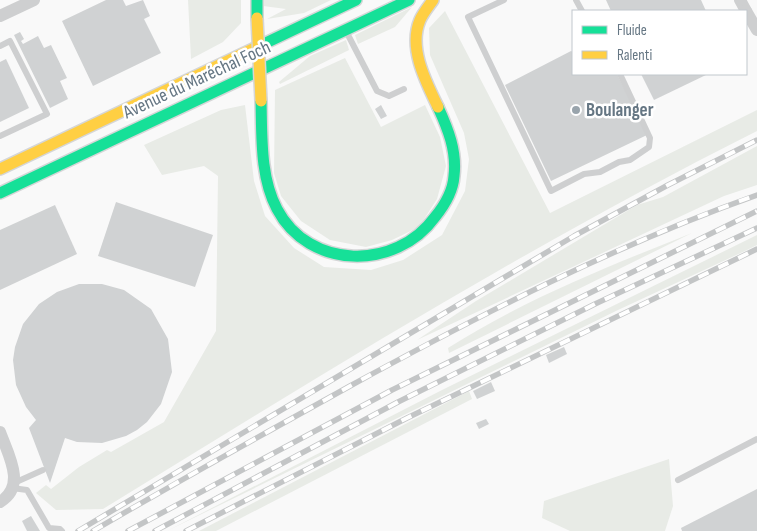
<svg xmlns="http://www.w3.org/2000/svg" width="757" height="531" font-family="'Sofia Sans Condensed',sans-serif">
<style>
.green{fill:#e8ebe6}
.building{fill:#d0d2d3}
.lines{fill:none;stroke-linecap:round;stroke-linejoin:round}
.fast-casing{stroke:#d5d6d7;stroke-width:14}
.slow-casing{stroke:#d5d6d7;stroke-width:14}
.lane{stroke:#cecfd0;stroke-width:6}
.street{stroke:#cecfd0;stroke-width:12}
.fast{stroke:#16e098;stroke-width:11}
.slow{stroke:#ffcf43;stroke-width:11}
.rail-casing{stroke:#c3c5c6;stroke-width:5.5}
.rail{stroke:#fff;stroke-width:4;stroke-dasharray:11;stroke-linecap:butt}
.slow-bridge-casing{stroke:#d5d6d6;stroke-width:14;stroke-linecap:butt}
.slow-bridge{stroke:#ffcf43;stroke-width:11}
.poi-dot{fill:#99a4ac;stroke:#fff;stroke-width:2}
.labels{text-anchor:middle;dominant-baseline:central;stroke-width:5;stroke-linejoin:round;paint-order:stroke}
.street-label{font-size:19px;fill:#657683;stroke:#fff}
.poi-label{font-size:19px;font-weight:bold;fill:#657683;stroke:#fff;text-anchor:start}
</style>
<rect width="100%" height="100%" fill="#f9f9f9"/>
<g class="green">
<polygon points="188,0 241,0 241,23 223,42 191,59"/>
<polygon points="262,0 331,0 304,13 267,19 286,9 263,6"/>
<polygon points="412,7 395,27 358,44 355,35"/>
<path d="M445,11L550,213L757,110V131C532,244 317,377 103,509L56,510L36,493L46,485L51,489L79,467L107,450L111,452L164,422L216,331L218,176L204,166L162,175L144,145L221,110L245,105L254,181L265,216L294,248L324,267L371,270L403,260L442,235L465,191L469,159L464,133L430,55L429,28Z"/>
<polygon points="346,40 349,50 280,84 279,82 310,56"/>
<polygon points="345,58 381,127 425,105 440,137 446,166 437,199 419,227 392,240 366,247 330,240 301,221 281,196 274,173 275,90"/>
<polygon points="757,146 757,185 724,196 417,340 476,301 637,205 663,197"/>
<path d="M692,233L449,353L448,348C523,300 609,266 692,233Z"/>
<polygon points="757,235 757,245 745,251 618,310 167,531 442,390"/>
<polygon points="469,391 472,399 216,531 199,531"/>
<polygon points="669,459 673,506 665,531 570,531 542,518 544,501"/>
</g>
<g class="building">
<polygon points="106,0 123,0 126,6 143,0 150,16 144,19 161,53 93,86 62,21"/>
<polygon points="606,0 701,0 706,11 611,11"/>
<polygon points="20,32 24,39 21,41 23,44 38,36 44,48 51,45 67,78 60,81 68,99 50,108 14,35"/>
<polygon points="571,51 573,52 573,74 617,74 647,135 551,181 505,85"/>
<polygon points="6,59 29,108 0,122 0,62"/>
<polygon points="641,74 708,74 654,100"/>
<polygon points="381,105 387,116 381,119 375,109"/>
<polygon points="116,202 213,235 195,287 98,256"/>
<polygon points="55,205 77,254 0,290 0,230"/>
<polygon points="79,284 102,284 124,290 151,309 168,339 172,372 161,404 147,422 137,430 126,436 102,443 77,442 65,438 50,483 29,428 36,420 26,407 16,385 13,360 15,347 23,324 39,304 57,292"/>
<polygon points="564,347 567,354 549,363 546,355"/>
<polygon points="491,382 495,391 477,399 473,391"/>
<polygon points="486,419 489,424 479,429 476,423"/>
<polygon points="757,489 757,531 682,531 681,528"/>
<polygon points="31,516 40,531 27,531 22,521"/>
</g>
<g class="lines">
<g class="fast-casing">
<g id="fast">
<polyline points="257,0 257,18"/>
<polyline points="255,48 356,0"/>
<path d="M261,101C262,136 260,177 277,209C309,270 396,271 435,217C444,206 453,191 454,176C457,151 448,129 438,107"/>
<polyline points="0,193 409,0"/>
</g>
</g>
<g class="slow-casing">
<g id="slow">
<path d="M433,0C429,6 423,13 420,20C408,48 426,82 438,107"/>
<polyline points="0,169 255,48"/>
</g>
</g>
<g class="lane">
<polyline points="504,0 468,17 551,191 584,174 600,172 619,162 630,160 649,147 650,138 620,74"/>
<polyline points="576,0 582,11"/>
<polyline points="347,33 377,91 389,96 404,89"/>
<polyline points="0,46 10,41 47,114 0,136"/>
<polyline points="678,480 757,439"/>
<polyline points="14,483 43,470"/>
<polyline points="12,488 27,490 49,528 60,529 62,531"/>
</g>
<g class="street">
<polyline points="740,0 746,11"/>
<polyline points="746,11 757,30"/>
<polyline points="0,16 34,0"/>
<path d="M0,432C8,454 27,486 0,502"/>
</g>
<use href="#fast" class="fast"/>
<use href="#slow" class="slow"/>
<g class="rail-casing">
<g id="rail">
<polyline points="78,531 574,236 668,185 757,140"/>
<path d="M93,531C178,481 264,434 350,386C482,314 615,245 757,195"/>
<polyline points="128,531 392,390 757,211"/>
<polyline points="155,531 398,402 595,304 757,228"/>
<polyline points="186,531 407,418 757,249"/>
</g>
</g>
<use href="#rail" class="rail"/>
<g class="slow-bridge-casing">
<polyline id="slow-bridge" points="257,18 261,101"/>
</g>
<use href="#slow-bridge" class="slow-bridge"/>
</g>
<circle class="poi-dot" cx="576" cy="110" r="5"/>
<g class="labels">
<g class="street-label">
<text transform="translate(197 80) rotate(-25)">Avenue du Maréchal Foch</text>
</g>
<g class="poi-label">
<text x="586" y="110">Boulanger</text>
</g>
</g>
<rect x="572" y="10" width="175" height="65" fill="#ffffff" stroke="#c1c8cd"/>
<rect x="582" y="26" width="25" height="8" fill="#16e098" stroke="#c1c8cd"/>
<text x="617" y="35" font-size="15" fill="#657683">Fluide</text>
<rect x="582" y="51" width="25" height="8" fill="#ffcf43" stroke="#c1c8cd"/>
<text x="617" y="60" font-size="15" fill="#657683">Ralenti</text>
</svg>
